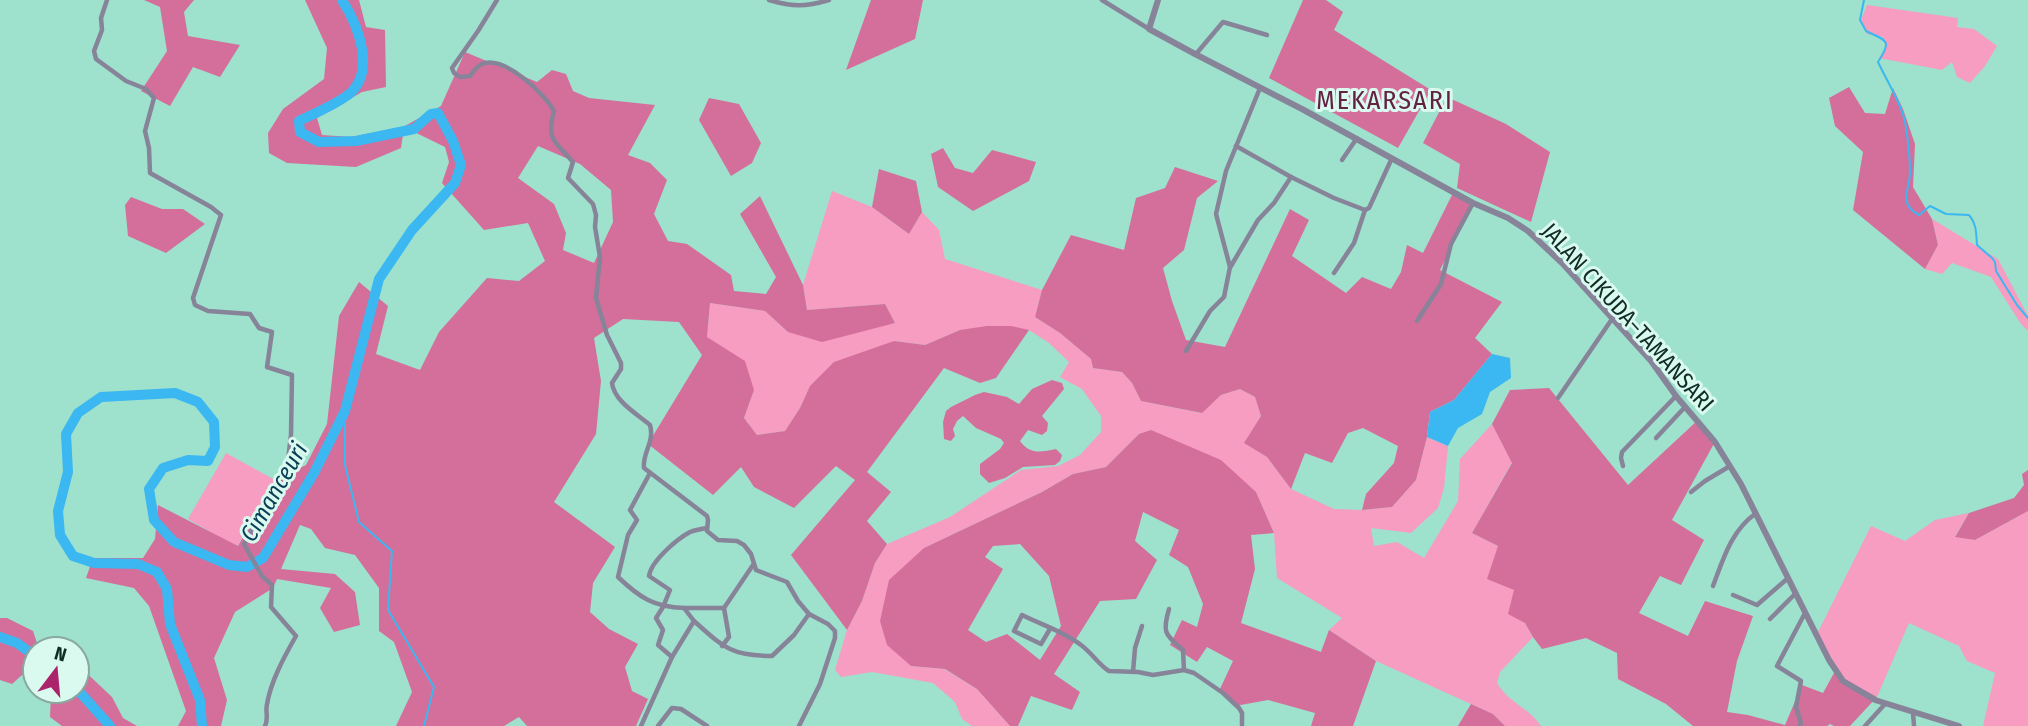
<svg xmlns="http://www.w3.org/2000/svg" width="2028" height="726" font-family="'Fira Sans Condensed',sans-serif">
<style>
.green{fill:#f79dc2}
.forest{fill:#d46f9b;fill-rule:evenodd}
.water{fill:#3bb7f1}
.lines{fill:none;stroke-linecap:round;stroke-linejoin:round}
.stream{stroke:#3bb7f1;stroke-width:2}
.river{stroke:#3bb7f1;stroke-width:10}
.minor{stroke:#878399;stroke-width:4.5}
.tertiary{stroke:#878399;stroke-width:6}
.labels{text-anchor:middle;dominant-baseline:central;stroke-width:6;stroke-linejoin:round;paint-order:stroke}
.street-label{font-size:23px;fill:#102c24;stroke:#dafaf0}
.water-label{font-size:24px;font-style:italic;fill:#093e55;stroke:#dafaf0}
.quarter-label{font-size:26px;letter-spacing:2px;fill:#632241;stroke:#dafaf0}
</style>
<rect width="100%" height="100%" fill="#9ee1cd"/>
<g class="green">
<polygon points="1867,5 1958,18 1957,27 1974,29 1997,46 1985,66 1970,83 1957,77 1952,62 1942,70 1879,58 1886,48 1883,37 1867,34 1861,20"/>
<path d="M832,191L872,207L909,234L922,212L939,230L945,259L1042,290L1035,317L1060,333L1091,359L1093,368L1122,372L1132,383L1141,401L1201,413L1221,395L1240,389L1255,397L1261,416L1245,443L1267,457L1291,489L1334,509L1362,510L1392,507L1416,480L1427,437L1448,446L1444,488L1438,508L1411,533L1371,528L1374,546L1397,542L1424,558L1458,501L1460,459L1492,424L1512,462L1472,533L1498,546L1525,623L1533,637L1500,672L1497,683C1510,704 1529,708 1541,726H1505L1493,714L1376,661L1329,630L1342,618L1277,578L1274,533L1256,492L1139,434L1106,467L1073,474L1042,492L924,548L911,666L944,669L977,689L1010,726H972L962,719L955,702L933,683L872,672L841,677L835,670L847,630L862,601L875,563L887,544L950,517L1021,470L1058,466L1080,455L1101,432V416L1082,389L1060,377L1069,362L1049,343L1029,330H960L925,345L894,341L810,386L800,408L785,431L757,435L744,418L754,390L707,337L710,303L765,311L788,332L895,323L885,304L807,310L803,285Z"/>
<polygon points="1932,219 1998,259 2028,316 2028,331 2021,324 1991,277 1952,263 1942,274 1925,269 1938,245"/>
<polygon points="226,453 275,480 237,547 188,519"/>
<polygon points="2028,511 2028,726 1983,726 1995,673 1967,661 1959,646 1909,623 1877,697 1834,673 1817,634 1871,526 1905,541 1935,520 1969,513 1955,536 1975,540"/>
</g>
<g class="forest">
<polygon points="144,0 194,0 184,12 188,36 240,45 220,77 193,67 170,106 141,91 167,51 160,7"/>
<path d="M305,0H359L366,27L385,30L386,87L362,92L317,118L322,135L351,137L403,127L441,106L465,52L537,82L552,70L566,74L573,91L589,98L655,105L628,155L650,163L667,180L654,214L668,241L687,244L731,275L734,291L766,294L776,277L740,214L760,196L803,285L807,310L885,304L895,323L822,342L788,332L765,311L710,303L707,337L745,361L754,390L744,418L757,435L785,431L800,408L810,386L834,362L894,341L925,345L960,330L987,326H1011L1029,330L996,378L980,383L944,368L867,472L891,492L867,521L887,544L875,563L862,601L847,630L791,555L855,480L836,466L794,508L754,487L741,467L713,495L648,444L702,355L679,322L623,319L594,338L601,381L596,434L554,502L615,547L593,583L590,612L609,629L638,644L625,667L632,691L648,699L636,726H527L519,717L504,726H396L412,692L394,642L379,631V588L355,555L325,548L311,529L300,525L281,569L335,574L355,592L360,625L334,632L320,608L331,588L277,579L273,588L235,612L214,658L227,700L221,726H178L186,711L149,606L134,588L86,578L93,558H143L155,539L158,505L238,546L275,480L306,465L327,424L339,316L359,282L388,306L376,354L420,370L439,332L487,278L519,281L545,261L528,223L484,230L442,183L449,162L445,147L404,127L401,148L356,167L287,163L269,153L268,133L283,109L324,79L327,48ZM538,146L580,164L611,190L613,222L594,263L563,250L566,233L554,204L518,178Z"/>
<polygon points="871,0 923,0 915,39 846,70"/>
<polygon points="1303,0 1326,0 1343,12 1334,30 1431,90 1398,148 1269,78"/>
<polygon points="1849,87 1865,113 1885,114 1893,88 1903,109 1915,144 1913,187 1932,219 1938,245 1925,269 1853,210 1863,152 1835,126 1829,98"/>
<polygon points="1447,97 1506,124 1550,152 1531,222 1457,188 1460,164 1423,143"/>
<polygon points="709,98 739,104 761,143 752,163 731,176 699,120"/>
<polygon points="943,148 955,168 973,173 992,150 1036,162 1029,181 973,211 938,187 931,154"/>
<polygon points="1175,167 1218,181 1197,198 1184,250 1163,268 1172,301 1186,340 1225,347 1290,209 1309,220 1292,256 1346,293 1362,277 1391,289 1401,272 1407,245 1423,253 1453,193 1474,203 1440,270 1502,302 1475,338 1492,354 1454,400 1430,412 1427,437 1416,480 1392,507 1362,510 1366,494 1394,463 1398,446 1363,428 1348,433 1332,463 1305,453 1291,489 1267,457 1244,443 1261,416 1255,397 1240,389 1221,395 1202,413 1141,401 1132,383 1122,372 1093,368 1091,359 1060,333 1035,317 1042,290 1071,235 1124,250 1136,198 1165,188"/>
<polygon points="879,169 916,181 922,212 909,234 872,207"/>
<polygon points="131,197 162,209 183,209 205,224 166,253 128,236 125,205"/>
<path d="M1052,380L1062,383L1064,389L1042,416L1048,423L1047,431L1042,435L1028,430L1020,441C1030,455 1041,452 1056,449L1062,455L1060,461L1055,465L1023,467L1005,478L989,483L980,474V464L1000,449L1004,443L1001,439L976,428L963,416L957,421L953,429L955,436L951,441L944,439L943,422L946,411L951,407L975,395L984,392L1007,397L1019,404L1032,389Z"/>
<polygon points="1549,388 1628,485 1698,420 1716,440 1672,520 1704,540 1681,585 1660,576 1639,613 1688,636 1705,601 1753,616 1737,661 1727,712 1748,715 1785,725 1802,685 1823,693 1834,673 1877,697 1850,726 1834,726 1830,724 1827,726 1693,726 1666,704 1618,679 1617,653 1586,638 1542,649 1533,637 1525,623 1508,614 1514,590 1487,579 1498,546 1472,533 1512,463 1492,424 1510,390"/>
<path d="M1151,430L1221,460L1256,492L1274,533L1251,535L1255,569L1241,623L1321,652L1329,630L1376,661L1353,726H1311L1315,713L1268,700L1235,706L1220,689L1233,661L1207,647L1197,662L1170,645L1182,620L1197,627L1203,604L1188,567L1169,555L1179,530L1143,512L1135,541L1157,560L1136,599L1100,601L1054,674L1080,692L1072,710L1031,696L1018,726H1010L977,689L945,669L911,666L887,645L880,621L889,580L924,548L1042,492L1073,474L1106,467L1139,434ZM1020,544L1049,576L1061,626L1040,660L1007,634L986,642L968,630L1003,569L985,557L993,546Z"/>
<polygon points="2028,470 2028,511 1975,540 1955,537 1969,513 2014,498 2024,485 2022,474"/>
<polygon points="0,618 7,618 33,631 38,646 45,649 35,649 35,684 22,675 12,684 0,680"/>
<polygon points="77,664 112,697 123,718 137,726 62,726 50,717 51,695 45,691 77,691"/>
<polygon points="1471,704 1493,714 1505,726 1458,726"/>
</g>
<polygon class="water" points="1492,354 1510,358 1511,378 1490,392 1482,414 1458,428 1448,446 1427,437 1430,412 1454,400"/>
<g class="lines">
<g class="stream">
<path d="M1864,0L1860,20L1866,31C1886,41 1893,39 1878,62C1885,77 1897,97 1902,112C1907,123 1910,159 1910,172C1910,190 1897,203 1919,215L1930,206L1946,214L1969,215C1977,224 1976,234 1977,245L1992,258L1995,262L1996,271L2017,305L2028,318"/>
<polyline points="345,411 345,465 359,522 392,551 388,610 434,687 424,726"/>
</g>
<g class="river">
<polyline points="0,637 17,643 35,656"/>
<polyline points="77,689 110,726"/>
<path d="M202,726L200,700L170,624L167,589L157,572L138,564L94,563L73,556L60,535L58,511L68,472L66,434L78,413L101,397L175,393L198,402L214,422L215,447L208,461L188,460L163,468L149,489L154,520L174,542L229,565L247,567L263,558L314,473L345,411L379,279L412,230L455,183L461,165L453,141L438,113L431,114L414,129L356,141L319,142L300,132L299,121C315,113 333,106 348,95C377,72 358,25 342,0"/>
</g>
<g class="minor">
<path d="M107,0L101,18L102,30L94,51L96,59L126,81L146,89L154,98L145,131L149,148L150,173L211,207L221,215L193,298L195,305L208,311L250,314L259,328L272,332L267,367L292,375L291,435L287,468L244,544L262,576L272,585L271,607L296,636C284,657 271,681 267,704C265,712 269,718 265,726"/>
<path d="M497,0L478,31L452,68L454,73L460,77L470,76C473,72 477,66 482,64C504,55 545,94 554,111C546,141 555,141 573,162L568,178L593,204L596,215L595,227L600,257L596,298L607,335L621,363V369L612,383C614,401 637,414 650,425C655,442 642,453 644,468L707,516L708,520L707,531L718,540L737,541L744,545L751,554L756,570L787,582L798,601L809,614L828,624L835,631V638L820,684L799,726"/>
<path d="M769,0C793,7 805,7 829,0"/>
<polyline points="1102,0 1149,29"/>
<polyline points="1196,54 1223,22 1267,35"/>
<polyline points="1236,146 1291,177"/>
<polyline points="1342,160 1357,138"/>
<polyline points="1231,266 1258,220 1274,203 1291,177 1334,198 1365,210 1369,208 1392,158"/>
<polyline points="1334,273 1354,243 1365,210"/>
<polyline points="1417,321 1441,284 1451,244 1473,203"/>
<polyline points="1186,351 1210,311 1224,297 1230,267 1216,214 1226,171 1260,88"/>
<polyline points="1558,398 1612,319"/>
<polyline points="1656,438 1685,407"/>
<polyline points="1623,466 1621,458 1622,452 1676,396"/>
<path d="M650,473L630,510L637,520L628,535L618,577C640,598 654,607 684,608L694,621"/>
<polyline points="1691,492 1705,481 1730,466"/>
<path d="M1713,586C1723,560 1731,531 1755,514"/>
<polyline points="1733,595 1757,605 1787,579"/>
<polyline points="684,608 724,608"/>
<path d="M1169,609C1162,633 1165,634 1183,650L1184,670"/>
<polyline points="1770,619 1795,594"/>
<path d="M1050,629L1041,644L1014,631L1022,615C1042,625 1063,631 1081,645C1091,652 1100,666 1109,671L1138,672L1153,675L1184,670L1194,673L1223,693L1239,708L1242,713V726"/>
<polyline points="722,646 729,637 724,608 753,565"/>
<path d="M672,657L658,645L663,630L656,618L663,607L670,590L649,576C651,561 677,539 690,532C695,530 701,529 707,528"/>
<polyline points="1133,672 1135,648 1142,626"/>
<polyline points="1913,713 1914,726"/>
<path d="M641,726L672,657L694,621C723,647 731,656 772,656L794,635L809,614"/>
<polyline points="658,726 672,708 681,709 707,726"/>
<polyline points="1800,726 1801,723 1796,707 1801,681 1777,666 1805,613"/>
<polyline points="1865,726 1885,704"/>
</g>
<polyline class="tertiary" points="1158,0 1149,29 1195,54 1302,109 1473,203 1508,218 1528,231 1562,263 1651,361 1676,396 1715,442 1741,484 1829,660 1843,681 1875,700 1959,726"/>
</g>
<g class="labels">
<g class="street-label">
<text transform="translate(1628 317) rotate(48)">JALAN CIKUDA–TAMANSARI</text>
</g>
<g class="water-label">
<text transform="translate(274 492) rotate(-60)">Cimanceuri</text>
</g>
<g class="quarter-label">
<text x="1385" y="100">MEKARSARI</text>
</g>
</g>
<g transform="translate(56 670) rotate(16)"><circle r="33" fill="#dafaf0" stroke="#89a89e" stroke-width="2"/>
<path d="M0-5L12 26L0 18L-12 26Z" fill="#ab246b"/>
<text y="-10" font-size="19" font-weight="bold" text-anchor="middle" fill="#102c24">N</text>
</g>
</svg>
